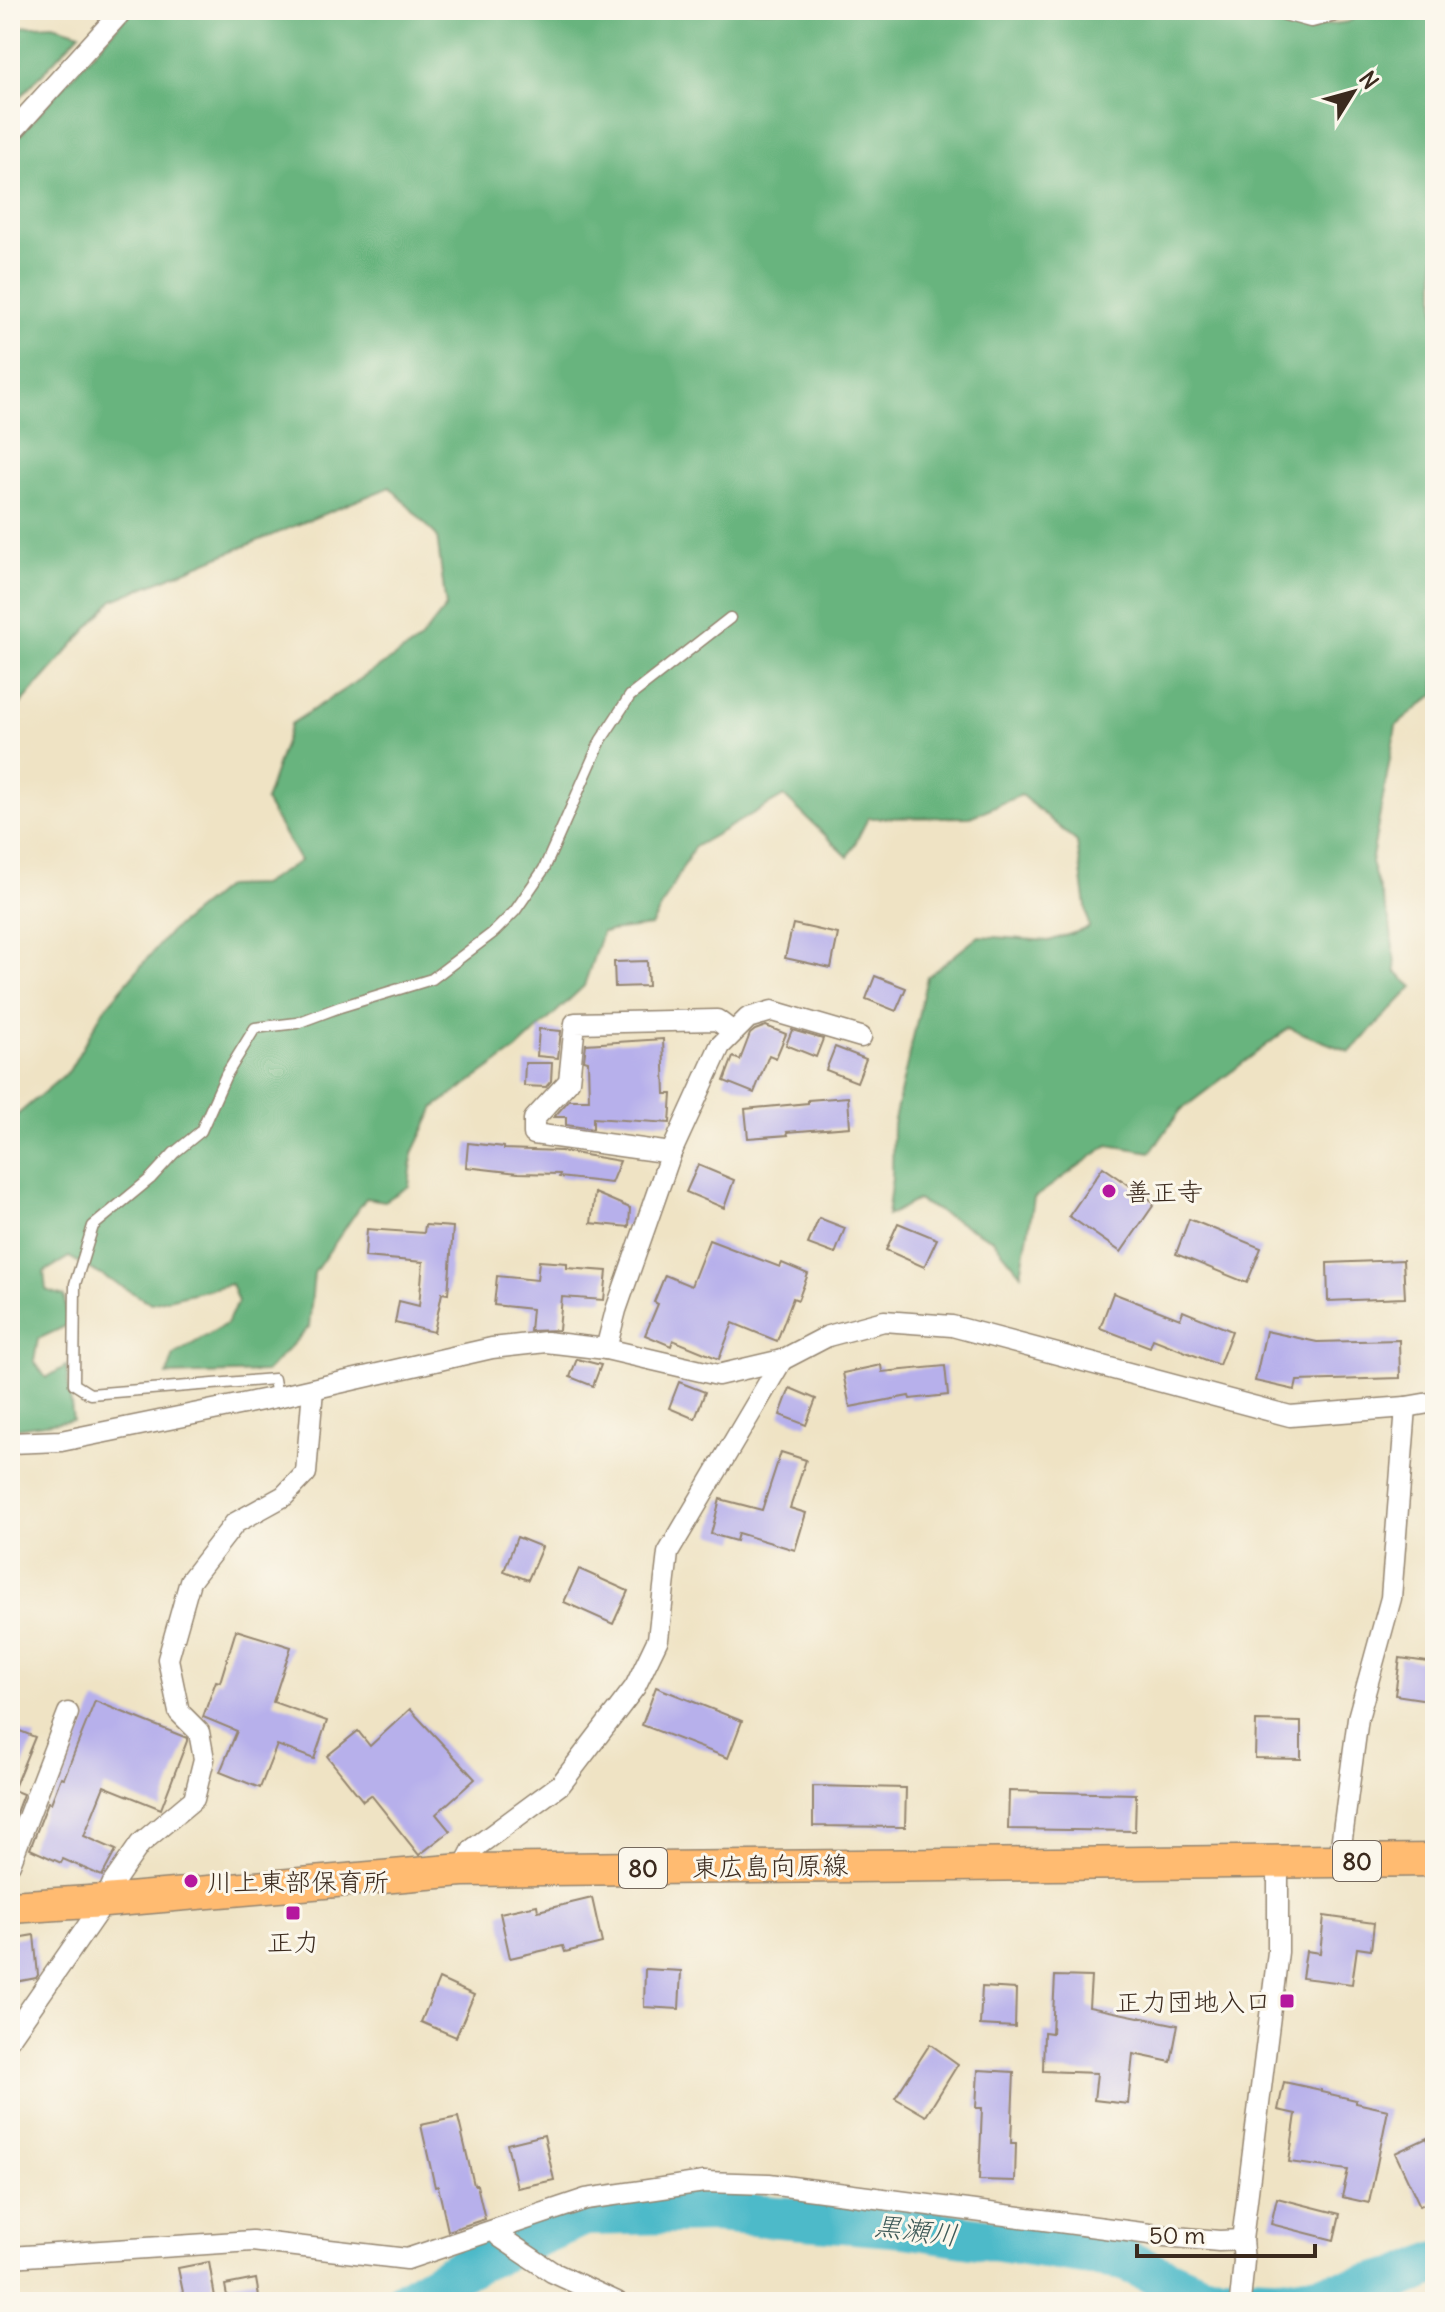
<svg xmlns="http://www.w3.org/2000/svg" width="1445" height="2312" font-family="Delius,'Klee One',sans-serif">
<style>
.forest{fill:#68b47e;stroke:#526f4e;stroke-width:2}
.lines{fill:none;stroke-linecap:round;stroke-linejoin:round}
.river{stroke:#4dbac9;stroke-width:42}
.building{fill:#b7b0eb}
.lane-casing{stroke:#958671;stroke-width:13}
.street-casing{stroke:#958671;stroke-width:23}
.primary-casing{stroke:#958671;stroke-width:35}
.lane{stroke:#fff;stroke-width:10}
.street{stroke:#fff;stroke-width:20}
.primary{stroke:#ffbb71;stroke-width:32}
.poi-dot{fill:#b5179e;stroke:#fbf7ec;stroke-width:3}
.labels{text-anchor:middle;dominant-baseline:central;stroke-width:6;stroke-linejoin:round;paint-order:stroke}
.shield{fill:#fbf7ec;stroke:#75685c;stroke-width:2}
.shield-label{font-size:24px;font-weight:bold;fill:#3b2a1e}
.poi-label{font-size:26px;fill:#3b2a1e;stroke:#fbf7ec;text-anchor:start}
.street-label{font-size:26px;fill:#3b2a1e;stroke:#fbf7ec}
.water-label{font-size:28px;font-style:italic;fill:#415c5a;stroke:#fbf7ec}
</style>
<rect width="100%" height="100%" fill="#fbf7ec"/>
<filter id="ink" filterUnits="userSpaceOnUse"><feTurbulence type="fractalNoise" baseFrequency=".0125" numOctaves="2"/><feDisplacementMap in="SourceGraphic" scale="16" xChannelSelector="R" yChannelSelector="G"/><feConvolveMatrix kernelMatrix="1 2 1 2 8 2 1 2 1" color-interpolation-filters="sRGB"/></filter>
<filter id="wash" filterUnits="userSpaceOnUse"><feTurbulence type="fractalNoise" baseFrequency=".006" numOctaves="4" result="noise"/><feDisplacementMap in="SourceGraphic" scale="32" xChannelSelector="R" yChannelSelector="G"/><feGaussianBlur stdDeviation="1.8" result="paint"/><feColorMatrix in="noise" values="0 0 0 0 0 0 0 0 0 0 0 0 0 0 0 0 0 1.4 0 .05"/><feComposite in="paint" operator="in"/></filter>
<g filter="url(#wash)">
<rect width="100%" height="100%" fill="#efe3c4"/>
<g class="forest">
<polygon points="132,10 1248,10 1306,28 1348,22 1368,10 1435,10 1435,694 1396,726 1371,863 1390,923 1396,972 1413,987 1350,1052 1289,1028 1181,1110 1151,1152 1108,1145 1034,1198 1021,1274 993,1240 917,1200 887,1216 892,1178 893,1124 927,977 979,936 1049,941 1089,928 1077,842 1021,795 970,817 868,818 848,857 784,796 694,847 651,926 602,932 584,986 516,1050 435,1107 413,1153 409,1186 385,1201 366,1198 314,1273 309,1327 266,1372 167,1375 174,1355 226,1324 238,1302 231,1284 151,1303 69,1257 44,1272 46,1290 64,1296 68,1325 38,1339 34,1361 46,1378 66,1366 73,1420 10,1429 10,1121 69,1071 104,1009 170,932 226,886 261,885 300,861 265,801 291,724 419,641 446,607 437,536 390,487 113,600 10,716 10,146"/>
<polygon points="10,16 18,27 53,25 80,33 10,108"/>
</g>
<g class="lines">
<polyline class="river" points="404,2302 459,2270 585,2215 714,2212 905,2227 1124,2260 1203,2295 1296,2299 1363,2287 1404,2277 1435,2263"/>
</g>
<g id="blocks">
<g class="building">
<polygon points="793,924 838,934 831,968 785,958"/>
<polygon points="647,961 648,986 615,987 614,962"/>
<polygon points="875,976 906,988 896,1011 866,999"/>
<polygon points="766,1026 786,1034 776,1058 769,1055 754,1093 724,1081 733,1057 740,1060 750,1034 755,1030"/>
<polygon points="539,1029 561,1031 558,1058 537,1056"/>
<polygon points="792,1030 823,1039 816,1057 786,1045"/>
<polygon points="663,1039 665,1094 672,1094 670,1123 593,1118 593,1129 566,1125 566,1117 554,1117 569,1100 589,1100 588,1061 584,1060 586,1044"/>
<polygon points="835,1047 866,1059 857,1082 826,1070"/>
<polygon points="525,1063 552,1063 551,1081 546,1087 524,1086"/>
<polygon points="848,1097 850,1127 787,1132 788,1135 748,1138 745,1109 808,1103 808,1100"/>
<polygon points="468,1143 504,1147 504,1149 561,1151 620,1161 611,1183 559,1177 560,1174 518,1173 466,1167"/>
<polygon points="698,1165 734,1180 724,1208 686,1192"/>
<polygon points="1103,1167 1155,1203 1121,1252 1069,1216"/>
<polygon points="595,1193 630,1208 629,1227 591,1223"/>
<polygon points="819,1218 845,1228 835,1254 808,1244"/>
<polygon points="1189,1219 1261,1248 1247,1283 1176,1254"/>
<polygon points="898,1223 937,1239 924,1267 886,1250"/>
<polygon points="425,1225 453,1227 448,1294 442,1293 434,1332 395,1323 399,1301 419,1306 423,1262 365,1257 367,1229 424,1233"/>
<polygon points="709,1240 780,1267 782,1263 808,1274 798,1300 793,1298 777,1341 733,1323 719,1359 673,1340 671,1346 645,1335 658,1304 654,1302 665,1275 691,1286"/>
<polygon points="1403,1260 1405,1298 1328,1301 1327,1263"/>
<polygon points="539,1261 567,1263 567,1268 607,1271 604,1300 562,1297 559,1330 530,1331 532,1309 494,1305 497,1276 537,1280"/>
<polygon points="1113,1293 1180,1319 1183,1311 1232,1331 1219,1365 1153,1339 1150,1347 1100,1328"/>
<polygon points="1266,1331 1317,1342 1399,1340 1400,1378 1297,1381 1295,1390 1255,1381"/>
<polygon points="577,1359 601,1365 593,1386 570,1377"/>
<polygon points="881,1365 882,1372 945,1366 948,1395 910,1399 909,1396 850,1407 843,1373"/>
<polygon points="679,1382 705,1392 695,1419 669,1408"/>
<polygon points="790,1388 816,1399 806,1425 780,1415"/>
<polygon points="781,1452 806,1460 790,1508 806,1513 795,1550 738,1533 736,1541 711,1534 720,1499 762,1510"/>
<polygon points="517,1537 542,1547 528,1580 504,1571"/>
<polygon points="579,1569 628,1591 613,1624 564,1602"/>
<polygon points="236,1630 291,1647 273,1702 327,1721 314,1759 277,1745 260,1788 220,1772 237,1731 203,1717 216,1681 220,1682"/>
<polygon points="1400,1658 1435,1663 1435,1701 1395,1695"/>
<polygon points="656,1687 742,1721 728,1758 642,1725"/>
<polygon points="95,1701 187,1738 187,1741 161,1809 104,1786 84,1836 116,1850 102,1876 63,1859 61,1863 30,1849 48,1802 51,1803 61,1777 64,1778"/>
<polygon points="410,1709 475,1779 436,1814 450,1831 419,1855 371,1795 363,1801 327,1756 358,1731 370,1746"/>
<polygon points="1256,1721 1301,1722 1301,1759 1255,1758"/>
<polygon points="10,1727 35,1737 13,1790 23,1794 14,1818 10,1817"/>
<polygon points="813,1786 906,1788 905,1827 813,1826"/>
<polygon points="1009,1791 1136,1794 1135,1831 1008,1829"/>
<polygon points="592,1898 602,1943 565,1952 563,1946 510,1958 500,1913 537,1905 538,1911"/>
<polygon points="1324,1916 1374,1923 1371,1950 1357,1948 1352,1984 1302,1978 1306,1951 1320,1953"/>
<polygon points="34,1935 38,1975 36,1978 10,1983 10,1939"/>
<polygon points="645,1969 681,1971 679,2009 644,2007"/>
<polygon points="1055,1976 1091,1977 1089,2007 1178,2025 1171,2062 1133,2054 1128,2104 1094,2100 1097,2073 1043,2071 1044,2032 1052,2033"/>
<polygon points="439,1979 474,1995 456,2037 421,2022"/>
<polygon points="982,1987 1016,1989 1015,2027 980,2025"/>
<polygon points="930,2044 958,2064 926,2116 895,2098"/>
<polygon points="978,2070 1014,2072 1011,2143 1016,2143 1015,2181 979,2180 982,2108 976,2108"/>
<polygon points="1284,2082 1321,2090 1321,2092 1356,2100 1356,2103 1388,2110 1369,2203 1342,2197 1348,2170 1289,2162 1296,2114 1278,2110"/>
<polygon points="458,2117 474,2185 477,2185 485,2219 448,2231 438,2186 435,2187 421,2125"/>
<polygon points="544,2135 554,2180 517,2188 507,2144"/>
<polygon points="1427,2138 1435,2156 1435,2199 1420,2206 1395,2153"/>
<polygon points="1277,2198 1340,2214 1334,2240 1271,2224"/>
<polygon points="209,2262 215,2297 185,2302 178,2268"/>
<polygon points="256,2279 260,2302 228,2302 225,2285"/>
</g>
</g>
</g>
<g filter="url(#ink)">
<use href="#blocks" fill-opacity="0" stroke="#958671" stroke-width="2"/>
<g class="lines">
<g class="lane-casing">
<polyline id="lane" points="277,1397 274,1379 90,1394 74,1384 75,1284 93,1226 150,1179 174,1153 201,1131 226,1075 255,1028 297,1023 340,1007 432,979 494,932 515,911 544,869 601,740 630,696 730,618"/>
</g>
<g class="street-casing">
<g id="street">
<polyline points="1285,10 1311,17 1338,10"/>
<polyline points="10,134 123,10"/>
<polyline points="671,1153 534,1134 534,1119 569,1081 575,1023 717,1020 733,1032"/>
<polyline points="606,1349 616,1310 671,1153 720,1046 748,1018 772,1011 861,1037"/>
<polyline points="10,1443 61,1441 277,1397 492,1348 546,1342 606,1349 718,1375 782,1360 828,1336 884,1321 952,1326 1290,1416 1406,1407 1435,1402"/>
<polyline points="1339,1861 1358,1718 1391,1598 1406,1407"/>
<polyline points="10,1864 68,1713"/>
<polyline points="462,1870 473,1849 561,1784 635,1687 658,1639 668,1553 782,1360"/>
<polyline points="10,2038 105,1901 113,1883 140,1844 194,1799 204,1759 199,1732 179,1712 168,1659 190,1581 235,1523 284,1496 306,1473 313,1389"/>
<polyline points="495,2231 500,2237 552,2272 617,2302"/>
<polyline points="10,2257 252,2241 407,2259 586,2199 704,2182 769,2184 1165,2236 1219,2241 1242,2240"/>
<polyline points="1240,2302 1244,2261 1242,2240 1278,1952 1278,1862"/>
</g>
</g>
<g class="primary-casing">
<polyline id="primary" points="10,1907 105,1901 462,1870 1435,1860"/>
</g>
<use href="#lane" class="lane"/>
<use href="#street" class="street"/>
<use href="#primary" class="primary"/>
</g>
</g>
<g class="poi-dot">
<circle cx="1109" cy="1191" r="8"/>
<circle cx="191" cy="1881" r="8"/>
<rect x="285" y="1905" width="16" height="16" rx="4"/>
<rect x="1279" y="1993" width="16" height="16" rx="4"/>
</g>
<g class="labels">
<g class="shield">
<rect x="1333" y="1841" width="48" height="40" rx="6"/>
<rect x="619" y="1848" width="48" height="40" rx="6"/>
</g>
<g class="shield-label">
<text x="1357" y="1861">80</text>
<text x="643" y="1868">80</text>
</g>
<g class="poi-label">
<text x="1125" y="1191">善正寺</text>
<text x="207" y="1881">川上東部保育所</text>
<text x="293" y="1941" text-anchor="middle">正力</text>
<text x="1271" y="2001" text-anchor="end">正力団地入口</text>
</g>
<g class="street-label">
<text transform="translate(770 1866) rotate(-1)">東広島向原線</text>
</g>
<g class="water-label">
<text transform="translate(916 2230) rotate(7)">黒瀬川</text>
</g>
</g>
<rect width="1445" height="2312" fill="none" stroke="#fbf7ec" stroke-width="40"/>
<g transform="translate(1353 92) rotate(53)" stroke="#fbf7ec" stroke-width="6" paint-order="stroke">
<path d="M0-6L14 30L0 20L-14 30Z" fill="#3b2a1e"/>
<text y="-12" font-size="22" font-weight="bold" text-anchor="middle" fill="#3b2a1e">N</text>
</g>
<path d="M1137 2244v12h178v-12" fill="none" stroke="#3b2a1e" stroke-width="4"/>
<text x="1149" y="2244" font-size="24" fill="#3b2a1e" stroke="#fbf7ec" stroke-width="6" paint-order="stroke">50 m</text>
</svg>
